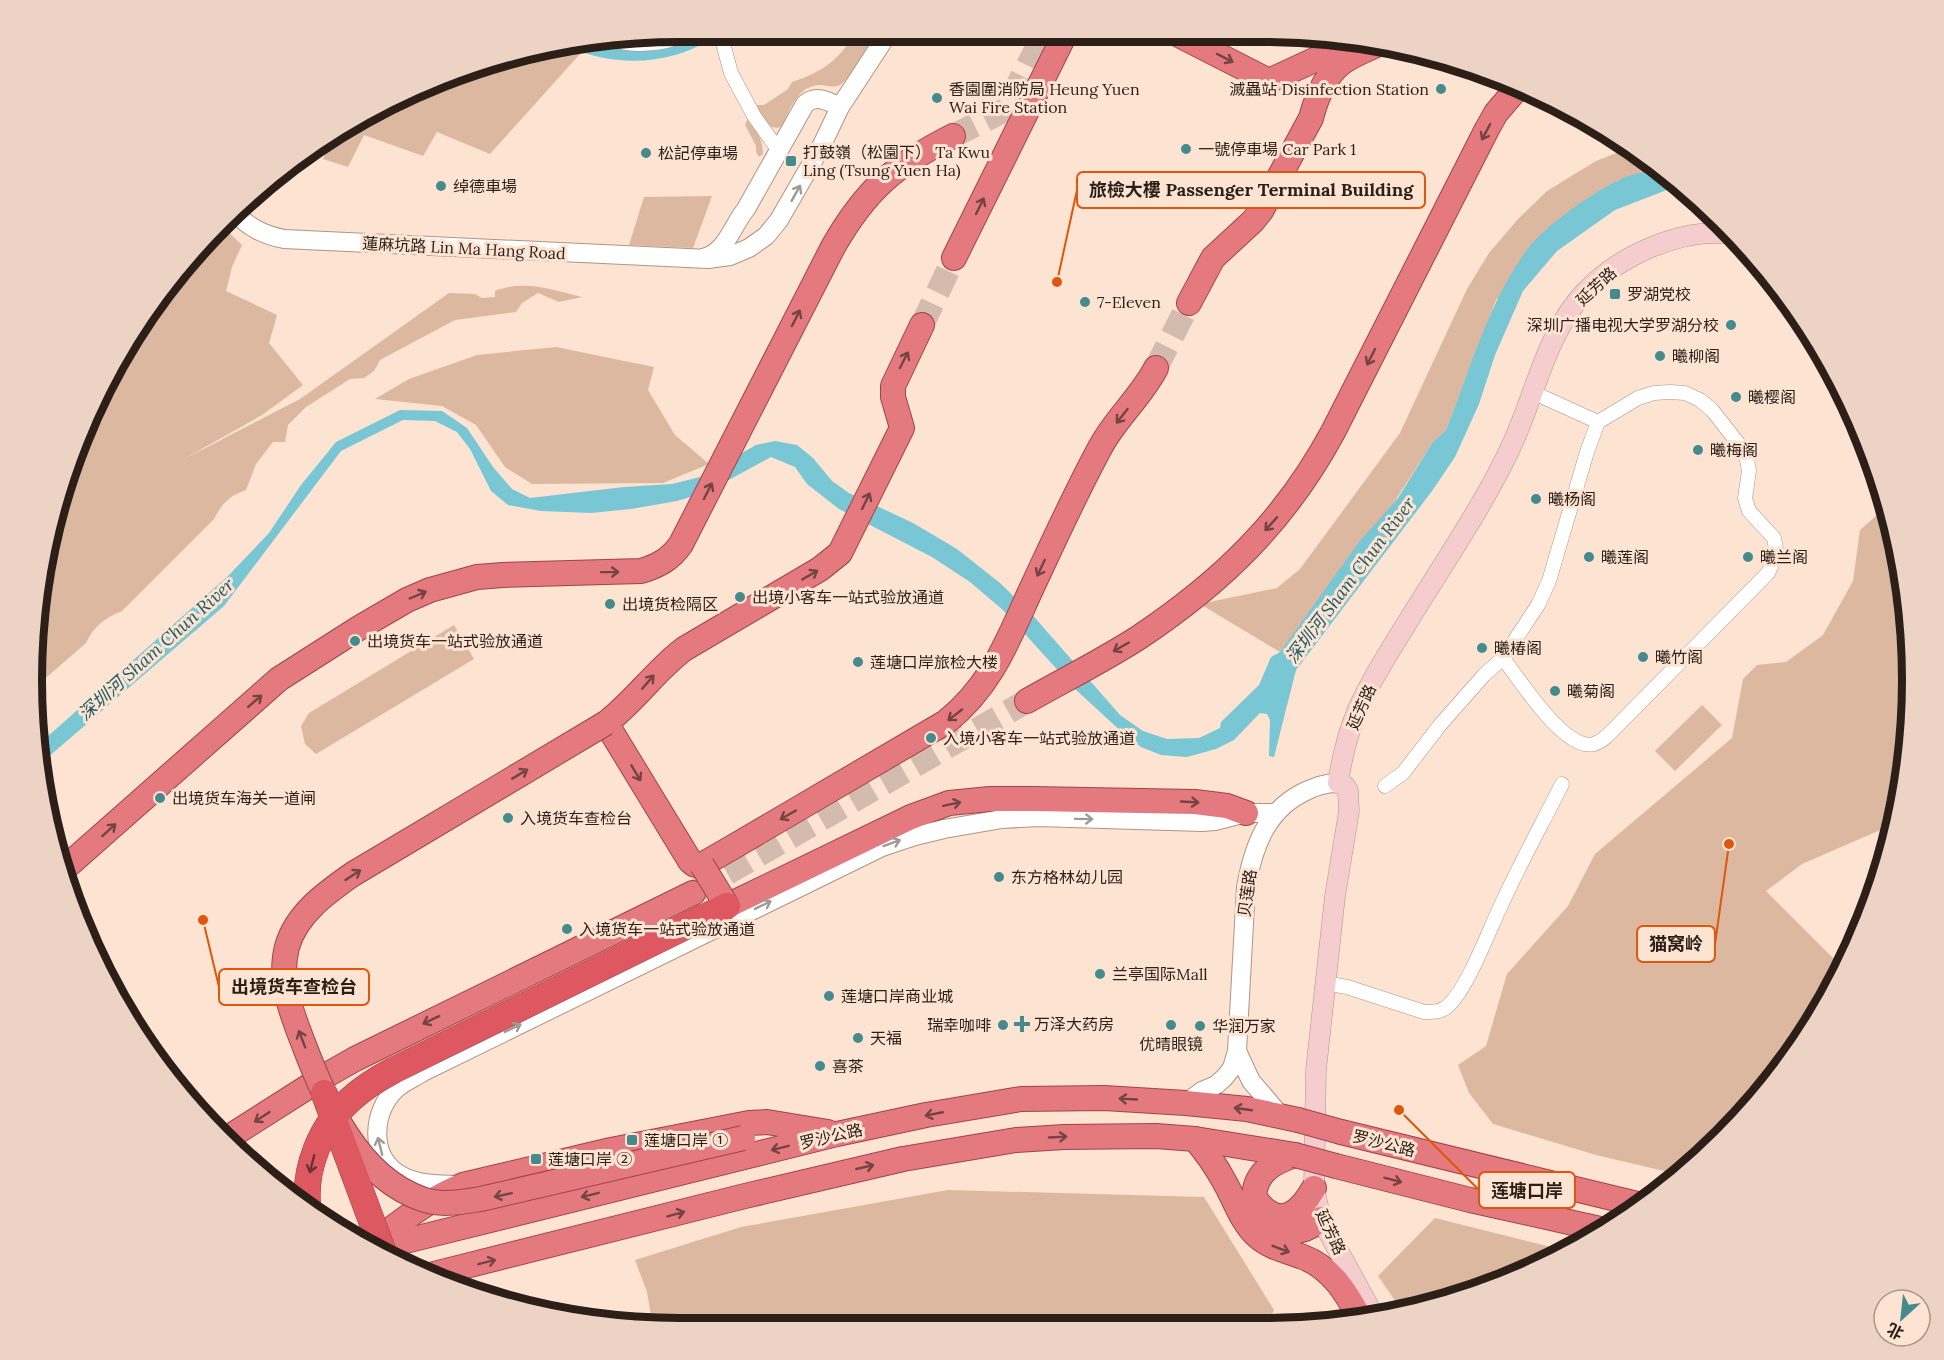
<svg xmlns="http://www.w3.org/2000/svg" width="1944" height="1360" font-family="Lora,'Noto Sans SC',serif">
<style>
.green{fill:#ddb8a0}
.water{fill:#79c7d4}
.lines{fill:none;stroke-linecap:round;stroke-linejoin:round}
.trunk-tunnel{stroke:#d3bcad;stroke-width:24;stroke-dasharray:24 12;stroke-linecap:butt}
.minor-casing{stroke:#b29481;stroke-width:15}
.tertiary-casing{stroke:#b29481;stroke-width:20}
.secondary-casing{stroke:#b29481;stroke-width:21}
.trunk-casing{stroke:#9f4447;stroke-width:26}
.minor{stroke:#fff;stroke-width:14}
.tertiary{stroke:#fff;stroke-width:18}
.secondary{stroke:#f5cdcf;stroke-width:20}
.trunk{stroke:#e47a80;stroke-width:24}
.trunk-bridge-casing{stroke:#9f4447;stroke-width:26;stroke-linecap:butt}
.motorway-bridge-casing{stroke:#9f4447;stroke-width:27;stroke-linecap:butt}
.trunk-bridge{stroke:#e47a80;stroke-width:24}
.motorway-bridge{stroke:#dd5860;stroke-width:26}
.oneway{stroke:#754342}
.oneway2{stroke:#a09a97}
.oneway3{stroke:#693331}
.poi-dot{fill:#438b8c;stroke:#fde3d2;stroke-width:2}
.labels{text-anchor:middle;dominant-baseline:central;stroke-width:6;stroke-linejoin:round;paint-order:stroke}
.poi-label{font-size:16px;fill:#2b1f18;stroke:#fde3d2;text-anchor:start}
.street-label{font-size:16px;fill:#2b1f18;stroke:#fde3d2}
.water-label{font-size:18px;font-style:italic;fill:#1b5c66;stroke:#fde3d2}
.rim{fill:none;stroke:#2b1f18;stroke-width:8}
.leader{fill:none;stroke:#df560d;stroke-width:2}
.callout-dot{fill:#df560d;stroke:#fde3d2;stroke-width:2}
.callout{fill:#fde3d2;stroke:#df560d;stroke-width:2}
.callout-label{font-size:18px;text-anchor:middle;font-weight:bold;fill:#2b1f18}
</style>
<rect width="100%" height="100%" fill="#fde3d2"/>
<g class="green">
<path d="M855,32H876C869,43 850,80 840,85C834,88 828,86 821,85C798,85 791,107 782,126L777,128L767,126L753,105H764L788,89L792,82C822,72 840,60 855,32Z"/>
<polygon points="563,47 580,54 490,154 437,132 423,156 364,135 348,167 323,159 335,133 432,81 512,54"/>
<path d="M748,118C756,130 763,139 763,154L759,157L756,152V146L745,125Z"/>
<polygon points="1632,147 1661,168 1618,180 1496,300 1446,430 1432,443 1393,504 1280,652 1200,604 1277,588 1300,569 1400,433 1467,289 1489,253 1518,219 1547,191 1596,161"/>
<polygon points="712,196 693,248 629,245 644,197"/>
<path d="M222,226L242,245L232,267L226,291L277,315L269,343L303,385L262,415L184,459L300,399L449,293L475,294L482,298L495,297V291C524,279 554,290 582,297L559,302L538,293L522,303L516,312L455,320L380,360L374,371L364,378L350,379L306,407L288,425L285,442H273L256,464L246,490C228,497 223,502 214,519L122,611C105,618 94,626 86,643L32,690V680L37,596L81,432L119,355L192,253Z"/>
<polygon points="556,347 654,367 648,390 675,435 709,464 663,483 532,484 505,467 476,425 442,406 375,399 409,379 477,355"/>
<polygon points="1886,507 1907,595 1911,722 1894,824 1802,864 1766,891 1844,969 1779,1075 1692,1167 1681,1175 1596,1155 1493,1124 1469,1093 1458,1065 1486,1046 1507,974 1568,906 1595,854 1732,738 1743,679 1757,665 1786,662 1823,635 1853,581 1860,530"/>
<polygon points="454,625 474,659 316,754 305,744 301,726 309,713"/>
<polygon points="1702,705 1722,725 1675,771 1655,751"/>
<polygon points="948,1190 1204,1197 1274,1310 1268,1323 653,1327 647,1292 635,1260 741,1227"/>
<polygon points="1435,1218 1567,1251 1551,1262 1432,1306 1403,1312 1378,1276"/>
</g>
<g class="water">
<path d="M704,32H736C729,38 719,37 710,41C698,46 687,52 675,55C641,65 600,62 568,46C574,45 581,44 587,44C602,43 621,51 637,51C660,51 684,41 704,32Z"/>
<path d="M1661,167L1682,187L1672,188L1615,210L1557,251L1523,291L1495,355L1479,404L1455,457L1432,491L1296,670L1274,757L1269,756L1270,720L1267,714L1260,713L1234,740L1216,749L1187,757L1161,755L1141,747L1125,735L1074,688L1003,610L970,582L932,557L839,509L807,484L795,467L771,457L707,492L677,501L631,509L591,513L541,511L508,505L491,491L470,449L457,432L435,421L403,420L341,451L224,606L40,764L38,745L229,575L269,533L301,485L336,442L400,410L442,411L467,428L493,467L512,489L530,498L624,487L672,484L700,477L756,445L775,441L797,445L813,458L832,481L849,493L913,523L957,549L1000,583L1029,611L1120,715L1143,731L1167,739L1199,738L1220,728L1221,722L1259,685L1271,657L1280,652L1359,542L1398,498L1432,443L1446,430C1470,371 1487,306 1524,254C1542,227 1588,196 1617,181C1630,174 1647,172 1661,167Z"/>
</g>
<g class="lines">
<g class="trunk-tunnel">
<polyline points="953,136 1005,110 1045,32"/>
<polyline points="922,325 954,258"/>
<polyline points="1156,368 1189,303"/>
<polyline points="696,891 1027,701"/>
</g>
<g class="minor-casing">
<g id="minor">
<polyline points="720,32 731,73 754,116 779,151"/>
<path d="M613,40C640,48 668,43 693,32"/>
<polyline points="1532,392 1598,422"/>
<path d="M1385,786L1403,773L1440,725L1484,675L1503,658L1538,605L1549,581L1587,452L1598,422L1638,398L1654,393L1670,392L1685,393L1700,400L1712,410L1741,447L1747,460L1749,471L1745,498L1749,511L1774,538L1776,549L1774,560L1768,573L1619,724C1612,731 1604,741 1594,744C1565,752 1519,679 1503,658"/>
<path d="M1325,983L1347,987L1424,1012C1434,1012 1442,1012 1449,1005C1470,984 1490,927 1504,899C1522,860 1543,822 1562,784"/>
</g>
</g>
<g class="tertiary-casing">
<g id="tertiary">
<path d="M236,214C250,228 264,235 284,239L708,259L730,256L749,248L766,236L779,220L821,147L840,107L889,32"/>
<path d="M703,258C726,253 732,226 746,209L805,104C816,94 828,101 840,107"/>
<polyline points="1237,1051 1251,1081 1280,1115"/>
<path d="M1186,1103L1202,1091L1216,1085L1224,1078L1232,1068L1237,1051L1246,887C1253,849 1265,812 1302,793C1314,787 1324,783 1338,783"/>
<path d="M460,1185C439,1185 415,1185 397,1173C369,1154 373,1111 395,1090C403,1082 414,1078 423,1072L882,847L915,836L944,829L1002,819L1038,817L1202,822L1215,821L1246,813H1275"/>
</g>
</g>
<g class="secondary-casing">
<path id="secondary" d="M1375,1318L1321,1219L1314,1188L1316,1070L1335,896L1349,811L1348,791L1345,786L1338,783C1342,757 1348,732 1358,709C1372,677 1392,648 1410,618C1444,563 1481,509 1509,451C1535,398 1544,336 1585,292C1619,256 1681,227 1732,234"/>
</g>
<g class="trunk-casing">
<g id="trunk">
<polyline points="1173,32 1269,81 1351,43"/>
<polyline points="954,258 1066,32"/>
<path d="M1189,303L1213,258L1253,221L1261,211L1311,118C1316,99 1326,74 1343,62C1354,54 1368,49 1381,43"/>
<path d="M922,325L893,386V397L902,428L840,553L820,569L684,649C655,671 635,701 606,723L690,861L695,865H702L733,847L946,722C994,684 1010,634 1035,581C1056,536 1077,490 1101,446C1116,418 1141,397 1156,368"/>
<path d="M1027,701C1064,680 1102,661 1138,638C1222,582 1285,521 1333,432L1487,129L1496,113L1520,85"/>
<path d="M65,868L279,679L359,628L407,600L430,590L477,577L503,575L641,571C658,566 671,559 681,544L833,247C866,189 894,166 953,136"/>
<polyline points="727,906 911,817 949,803 990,799 1033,799 1195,802 1227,806 1246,813"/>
<polyline points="1341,1132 1637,1204"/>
<polyline points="226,1139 325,1076 355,1059 693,893"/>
<path d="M1195,1139C1206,1152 1216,1166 1224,1181C1234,1198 1242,1223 1257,1236C1270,1248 1288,1251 1303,1257C1332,1268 1347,1294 1361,1320"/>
<path d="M1295,1155C1274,1162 1256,1171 1254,1196C1264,1214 1283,1225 1300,1207C1306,1202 1310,1194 1314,1188"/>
<polyline points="1336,1166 1470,1200 1600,1229"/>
<path d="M1252,1204C1268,1232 1295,1241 1321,1219"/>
<path d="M368,1246C400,1223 426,1200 463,1185L611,1150L749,1123L767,1122L828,1132"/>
<polyline points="373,1249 837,1134 926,1115 1021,1099 1104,1098 1186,1103 1247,1109 1298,1120"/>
<polyline points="430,1275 745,1196 903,1159 1016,1140 1064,1137 1156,1136 1195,1139 1295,1155"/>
</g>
</g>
<use href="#minor" class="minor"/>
<use href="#tertiary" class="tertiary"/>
<use href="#secondary" class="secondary"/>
<use href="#trunk" class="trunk"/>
<g class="trunk-bridge-casing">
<g id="trunk-bridge">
<path d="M606,723L353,874C326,893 296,914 287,947C278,981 292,1014 304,1045C326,1103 358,1177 422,1199C441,1206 461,1202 481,1199L743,1138"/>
<polyline points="702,865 727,906"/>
<polyline points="1298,1120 1341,1132"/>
<polyline points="1295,1155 1336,1166"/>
</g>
</g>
<g class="motorway-bridge-casing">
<g id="motorway-bridge">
<polyline points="324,1093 385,1257"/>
<path d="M308,1209C303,1169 321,1125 351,1099C364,1087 379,1078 394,1070L727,906"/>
</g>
</g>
<use href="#trunk-bridge" class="trunk-bridge"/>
<use href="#motorway-bridge" class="motorway-bridge"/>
</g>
<defs><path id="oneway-shaft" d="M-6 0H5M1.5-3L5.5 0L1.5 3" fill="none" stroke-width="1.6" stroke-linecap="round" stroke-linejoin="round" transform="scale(1.5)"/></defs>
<g class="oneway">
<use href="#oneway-shaft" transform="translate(1225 58) rotate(27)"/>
<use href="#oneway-shaft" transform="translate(1486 132) rotate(118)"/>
<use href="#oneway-shaft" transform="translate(980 206) rotate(-64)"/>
<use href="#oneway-shaft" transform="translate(796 318) rotate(-63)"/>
<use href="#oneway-shaft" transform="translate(1371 357) rotate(117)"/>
<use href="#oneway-shaft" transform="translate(904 360) rotate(-63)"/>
<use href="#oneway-shaft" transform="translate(1122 416) rotate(128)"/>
<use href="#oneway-shaft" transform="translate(708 491) rotate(-63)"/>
<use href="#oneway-shaft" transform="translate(866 501) rotate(-64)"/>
<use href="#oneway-shaft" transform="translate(1271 524) rotate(132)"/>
<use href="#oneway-shaft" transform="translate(1041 568) rotate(115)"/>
<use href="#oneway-shaft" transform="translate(610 572) rotate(-1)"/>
<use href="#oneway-shaft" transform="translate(810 575) rotate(-30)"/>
<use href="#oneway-shaft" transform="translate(418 595) rotate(-23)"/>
<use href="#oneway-shaft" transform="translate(1121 647) rotate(150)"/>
<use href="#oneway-shaft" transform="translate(648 682) rotate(-49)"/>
<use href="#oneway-shaft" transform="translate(255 701) rotate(-41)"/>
<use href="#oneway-shaft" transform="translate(955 715) rotate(142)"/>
<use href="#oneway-shaft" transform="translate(636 773) rotate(59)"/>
<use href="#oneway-shaft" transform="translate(520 774) rotate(-31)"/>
<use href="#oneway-shaft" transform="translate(1190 802) rotate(3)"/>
<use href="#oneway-shaft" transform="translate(952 804) rotate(-12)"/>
<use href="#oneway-shaft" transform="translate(788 815) rotate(150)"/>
<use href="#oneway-shaft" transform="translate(109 830) rotate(-42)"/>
<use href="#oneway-shaft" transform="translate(353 875) rotate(-33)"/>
<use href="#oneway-shaft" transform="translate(431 1020) rotate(154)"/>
<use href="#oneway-shaft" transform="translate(302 1039) rotate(-111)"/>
<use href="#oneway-shaft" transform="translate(1128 1099) rotate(-177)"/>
<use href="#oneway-shaft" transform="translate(1243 1109) rotate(-172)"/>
<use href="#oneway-shaft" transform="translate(934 1114) rotate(169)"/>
<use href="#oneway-shaft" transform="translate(262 1117) rotate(147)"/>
<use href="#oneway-shaft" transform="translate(1058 1137) rotate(-3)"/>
<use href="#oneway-shaft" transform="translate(780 1148) rotate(166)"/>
<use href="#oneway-shaft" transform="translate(865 1167) rotate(-13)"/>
<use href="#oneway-shaft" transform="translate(1393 1180) rotate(15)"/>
<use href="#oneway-shaft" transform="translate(503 1195) rotate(168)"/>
<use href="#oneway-shaft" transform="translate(590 1195) rotate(166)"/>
<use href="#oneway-shaft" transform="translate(676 1214) rotate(-15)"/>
<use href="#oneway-shaft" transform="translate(1281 1249) rotate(21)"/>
<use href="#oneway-shaft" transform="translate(487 1262) rotate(-14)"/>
</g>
<g class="oneway2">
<use href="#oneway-shaft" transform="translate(796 193) rotate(-61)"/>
<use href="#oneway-shaft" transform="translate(1084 819) rotate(1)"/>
<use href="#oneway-shaft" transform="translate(892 843) rotate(-20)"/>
<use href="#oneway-shaft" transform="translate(763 905) rotate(-26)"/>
<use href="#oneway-shaft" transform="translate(513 1028) rotate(-26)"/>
<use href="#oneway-shaft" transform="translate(380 1146) rotate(-104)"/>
</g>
<use class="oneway3" href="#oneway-shaft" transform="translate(312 1164) rotate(104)"/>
<g class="poi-dot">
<circle cx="1441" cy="89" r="6"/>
<circle cx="937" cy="98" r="6"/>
<circle cx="1186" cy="149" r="6"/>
<circle cx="646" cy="153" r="6"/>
<rect x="785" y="155" width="12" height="12" rx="3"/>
<circle cx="441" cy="186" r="6"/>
<rect x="1609" y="288" width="12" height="12" rx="3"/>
<circle cx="1085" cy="302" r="6"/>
<circle cx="1731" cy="325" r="6"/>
<circle cx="1660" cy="356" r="6"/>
<circle cx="1736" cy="397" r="6"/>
<circle cx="1698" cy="450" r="6"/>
<circle cx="1536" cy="499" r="6"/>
<circle cx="1589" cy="557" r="6"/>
<circle cx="1748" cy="557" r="6"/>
<circle cx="740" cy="597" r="6"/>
<circle cx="610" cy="604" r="6"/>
<circle cx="355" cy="641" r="6"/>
<circle cx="1482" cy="648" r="6"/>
<circle cx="1643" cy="657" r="6"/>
<circle cx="858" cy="662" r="6"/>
<circle cx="1555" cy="691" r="6"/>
<circle cx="931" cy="738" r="6"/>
<circle cx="160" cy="798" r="6"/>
<circle cx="508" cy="818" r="6"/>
<circle cx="999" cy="877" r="6"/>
<circle cx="567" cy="929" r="6"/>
<circle cx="1100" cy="974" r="6"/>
<circle cx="829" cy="996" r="6"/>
<path d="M1019 1015h6v6h6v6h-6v6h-6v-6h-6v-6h6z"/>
<circle cx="1003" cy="1025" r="6"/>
<circle cx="1171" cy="1025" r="6"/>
<circle cx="1200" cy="1026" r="6"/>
<circle cx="858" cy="1038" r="6"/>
<circle cx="820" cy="1066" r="6"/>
<rect x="626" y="1134" width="12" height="12" rx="3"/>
<rect x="530" y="1153" width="12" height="12" rx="3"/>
</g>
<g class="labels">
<g class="poi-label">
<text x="949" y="89">香園圍消防局 Heung Yuen<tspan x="949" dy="18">Wai Fire Station</tspan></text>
<text x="1429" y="89" text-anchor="end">滅蟲站 Disinfection Station</text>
<text x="1198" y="149">一號停車場 Car Park 1</text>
<text x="803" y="152">打鼓嶺（松園下） Ta Kwu<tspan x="803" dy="18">Ling (Tsung Yuen Ha)</tspan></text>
<text x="658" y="153">松記停車場</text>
<text x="453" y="186">绰德車場</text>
<text x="1627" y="294">罗湖党校</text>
<text x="1097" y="302">7-Eleven</text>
<text x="1719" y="325" text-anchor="end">深圳广播电视大学罗湖分校</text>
<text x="1672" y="356">曦柳阁</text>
<text x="1748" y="397">曦樱阁</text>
<text x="1710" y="450">曦梅阁</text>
<text x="1548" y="499">曦杨阁</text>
<text x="1601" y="557">曦莲阁</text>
<text x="1760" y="557">曦兰阁</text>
<text x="752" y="597">出境小客车一站式验放通道</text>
<text x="622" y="604">出境货检隔区</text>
<text x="367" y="641">出境货车一站式验放通道</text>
<text x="1494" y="648">曦椿阁</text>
<text x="1655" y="657">曦竹阁</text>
<text x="870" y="662">莲塘口岸旅检大楼</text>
<text x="1567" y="691">曦菊阁</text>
<text x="943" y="738">入境小客车一站式验放通道</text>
<text x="172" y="798">出境货车海关一道闸</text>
<text x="520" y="818">入境货车查检台</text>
<text x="1011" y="877">东方格林幼儿园</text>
<text x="579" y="929">入境货车一站式验放通道</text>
<text x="1112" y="974">兰亭国际Mall</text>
<text x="841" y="996">莲塘口岸商业城</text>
<text x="1034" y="1024">万泽大药房</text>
<text x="991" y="1025" text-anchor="end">瑞幸咖啡</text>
<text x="1212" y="1026">华润万家</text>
<text x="870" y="1038">天福</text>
<text x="1171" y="1044" text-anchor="middle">优晴眼镜</text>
<text x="832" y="1066">喜茶</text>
<text x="644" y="1140">莲塘口岸 ①</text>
<text x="548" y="1159">莲塘口岸 ②</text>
</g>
<g class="street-label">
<text transform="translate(464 248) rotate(3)">蓮麻坑路 Lin Ma Hang Road</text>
<text transform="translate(1596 286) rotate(-43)">延芳路</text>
<text transform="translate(1361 707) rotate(-66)">延芳路</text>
<text transform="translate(1247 893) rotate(-82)">贝莲路</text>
<text transform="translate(831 1136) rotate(-13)">罗沙公路</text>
<text transform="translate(1384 1143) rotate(14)">罗沙公路</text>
<text transform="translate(1331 1232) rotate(65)">延芳路</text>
</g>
<g class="water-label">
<text transform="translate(1350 580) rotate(-53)">深圳河 Sham Chun River</text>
<text transform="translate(156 649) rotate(-42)">深圳河 Sham Chun River</text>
</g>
</g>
<path d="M0 0H1944V1360H0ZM680 42H1264A638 638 0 0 1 1902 680V680A638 638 0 0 1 1264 1318H680A638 638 0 0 1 42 680V680A638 638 0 0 1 680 42Z" fill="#ecd3c3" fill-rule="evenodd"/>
<path class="rim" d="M680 42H1264A638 638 0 0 1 1902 680V680A638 638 0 0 1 1264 1318H680A638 638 0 0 1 42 680V680A638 638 0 0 1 680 42Z"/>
<path class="leader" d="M1057 282L1077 190M1729 844L1715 944M203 920L219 987M1399 1110L1479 1190"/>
<g class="callout-dot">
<circle cx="1057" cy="282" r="6"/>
<circle cx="1729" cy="844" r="6"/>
<circle cx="203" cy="920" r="6"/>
<circle cx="1399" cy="1110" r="6"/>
</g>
<g class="callout">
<rect x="1077" y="172" width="348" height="36" rx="6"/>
<rect x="1637" y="926" width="78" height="36" rx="6"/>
<rect x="219" y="969" width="150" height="36" rx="6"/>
<rect x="1479" y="1172" width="96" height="36" rx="6"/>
</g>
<g class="callout-label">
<text x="1251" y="196">旅檢大樓 Passenger Terminal Building</text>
<text x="1676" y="950">猫窝岭</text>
<text x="294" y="993">出境货车查检台</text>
<text x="1527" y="1197">莲塘口岸</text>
</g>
<g transform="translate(1902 1318) rotate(207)"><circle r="28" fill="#fde3d2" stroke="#a99588" stroke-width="1.5"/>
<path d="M0-4.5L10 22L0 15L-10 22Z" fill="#438b8c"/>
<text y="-9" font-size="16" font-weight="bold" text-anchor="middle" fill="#2b1f18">北</text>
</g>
</svg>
